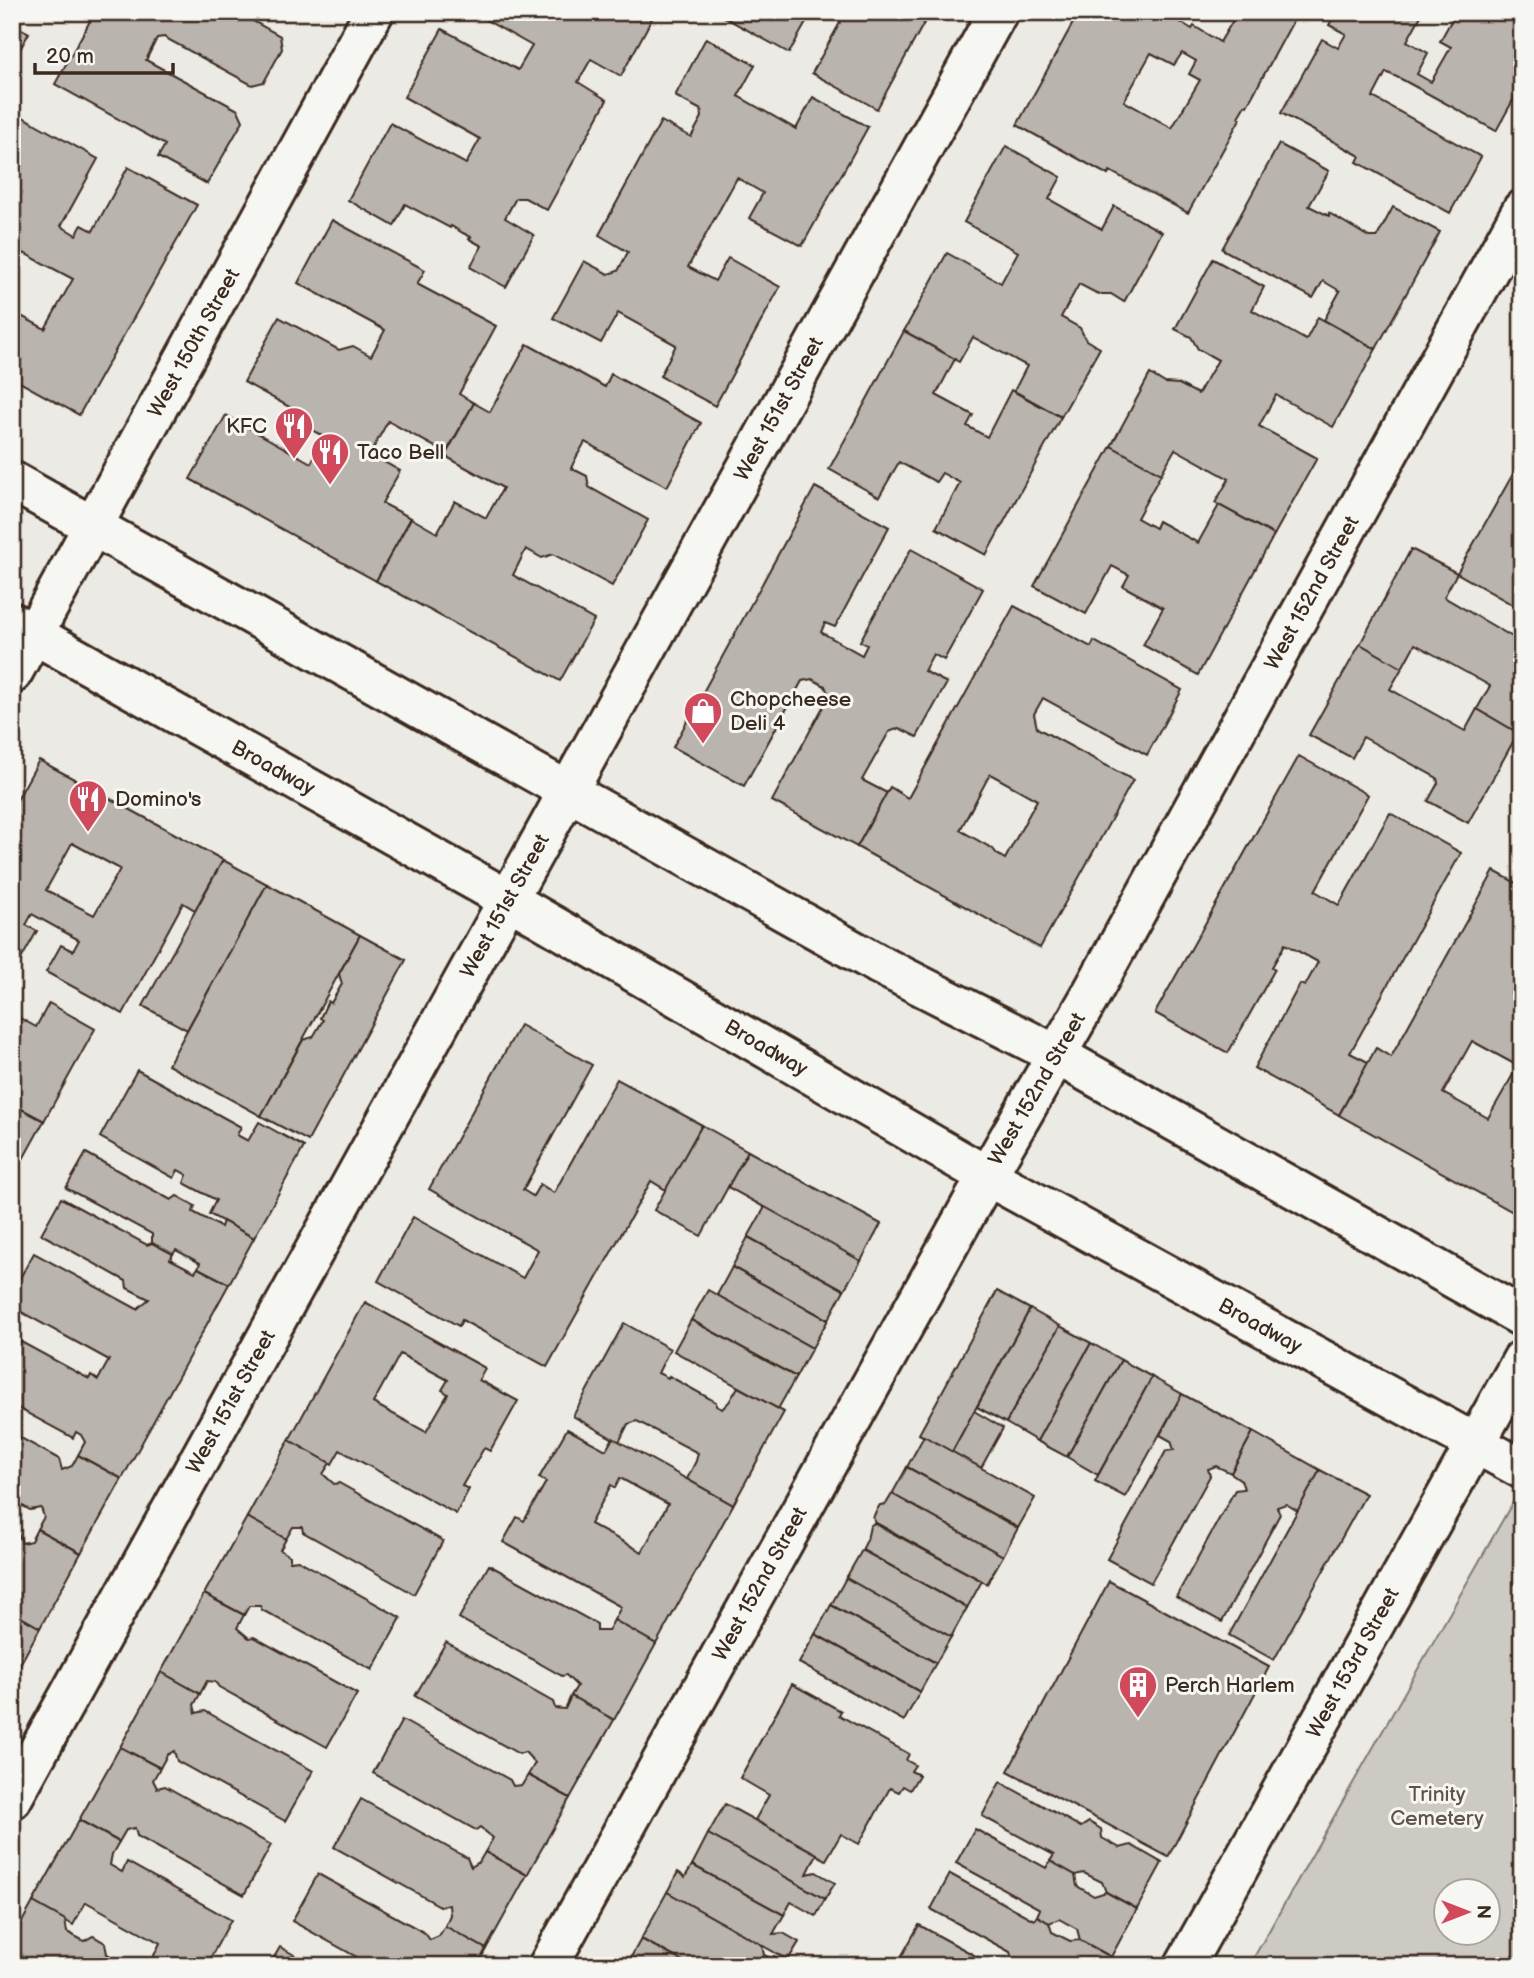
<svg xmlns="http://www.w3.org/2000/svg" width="1534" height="1978" font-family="'Balsamiq Sans',sans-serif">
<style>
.green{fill:#cdcac4;stroke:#847a71;stroke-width:2;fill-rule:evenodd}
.building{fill:#bab4ae;stroke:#3b2a1e;stroke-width:2;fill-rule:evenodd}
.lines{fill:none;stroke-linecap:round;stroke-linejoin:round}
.minor-casing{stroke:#3b2a1e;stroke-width:44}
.major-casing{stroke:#3b2a1e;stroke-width:44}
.minor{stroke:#f6f6f2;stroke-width:38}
.major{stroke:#f6f6f2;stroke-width:38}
.labels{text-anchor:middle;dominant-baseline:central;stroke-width:6;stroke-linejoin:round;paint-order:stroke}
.street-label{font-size:21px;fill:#3b2a1e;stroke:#f6f6f2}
.poi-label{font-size:21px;fill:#3b2a1e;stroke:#f6f6f2;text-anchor:start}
.park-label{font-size:21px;fill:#605248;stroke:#f6f6f2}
</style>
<rect width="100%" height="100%" fill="#ebeae5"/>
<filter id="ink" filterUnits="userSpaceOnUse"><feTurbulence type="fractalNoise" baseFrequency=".0143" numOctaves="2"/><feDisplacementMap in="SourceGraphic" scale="14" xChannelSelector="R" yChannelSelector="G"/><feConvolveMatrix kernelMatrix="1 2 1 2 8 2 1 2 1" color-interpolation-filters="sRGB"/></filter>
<g filter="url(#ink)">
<path class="green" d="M1522,1486V1966H1249ZM1446,1890H1488V1932H1446Z"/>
<g class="building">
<polygon points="95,12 237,12 280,36 282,49 264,82 252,85 164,37 157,38 146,60 238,110 243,121 207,184 158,157 165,145 55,84"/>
<polygon points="472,12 655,13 621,76 591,59 578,82 607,100 547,210 525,198 516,198 505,218 534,235 506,287 470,267 482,246 469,239 471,237 463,233 451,226 450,228 405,204 394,226 348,200 390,123 466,164 480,139 404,97 442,29 518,70 532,46"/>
<polygon points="715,12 812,12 789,53"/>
<polygon points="846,12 930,12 877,109 812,73"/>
<path d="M1079,12H1175L1172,17L1192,29L1194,26L1220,42L1238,12H1298L1247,106L1245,105L1238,117L1240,119L1188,213L1110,171L1108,175L1017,125ZM1151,53L1174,65L1182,53L1196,61L1189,74L1200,80L1172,128L1124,101Z"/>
<polygon points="1336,12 1423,12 1407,41 1428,53 1417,74 1431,82 1451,47 1440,41 1456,12 1522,12 1522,84 1496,131 1403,80 1386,72 1373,97 1481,157 1450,213 1357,162 1360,156 1281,113 1322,39 1338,48 1346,34 1329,25"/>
<polygon points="12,24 29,33 12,64"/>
<polygon points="706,38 755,65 738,96 796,129 813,97 868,127 802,246 749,218 763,193 737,178 688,267 715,281 728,258 780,287 715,406 660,376 676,345 618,313 601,343 553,318 584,261 608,274 618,271 628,252 599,235 661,121 691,137 702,117 701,110 675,96"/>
<polygon points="23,117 98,159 61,226 76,235 82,225 93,231 128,167 197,205 79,415 12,378 12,311 45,329 73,279 24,253 12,275 12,137"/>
<polygon points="1279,144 1329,171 1309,206 1329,216 1329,213 1369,237 1377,237 1393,207 1440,232 1376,349 1324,320 1340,291 1323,281 1313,298 1222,249"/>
<polygon points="1006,146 1061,177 1049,199 1102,229 1114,206 1162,232 1124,302 1111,294 1098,294 1079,284 1061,317 1080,328 1086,340 1100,348 1061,417 1014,391 1027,366 973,337 959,362 904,331 947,253 1001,283 1018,252 964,222"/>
<polygon points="332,220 425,270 417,284 496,326 459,394 474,403 446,453 388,421 370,454 400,471 382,503 411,518 376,581 190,479 226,415 311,463 325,437 308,428 304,415 244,382 279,317 339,350 353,346 371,356 385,330 298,283"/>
<polygon points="1213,259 1264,287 1252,310 1306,340 1318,317 1376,349 1333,427 1276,395 1259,426 1317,458 1274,535 1215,503 1229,479 1175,449 1161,474 1111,446 1150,374 1165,383 1179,384 1198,394 1218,360 1198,349 1191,337 1175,329"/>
<polygon points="904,331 955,359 936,395 973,415 967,426 987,437 1011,390 1061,417 986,555 936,528 960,483 942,473 936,482 899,462 879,497 829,469"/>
<polygon points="527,344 605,387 611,374 701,423 667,487 585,442 577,456 571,468 587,476 589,487 648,520 612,586 553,554 542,558 526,549 513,575 594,620 560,681 376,581 411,518 437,533 455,501 486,518 503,488 445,456 474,403 490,412"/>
<polygon points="1111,446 1161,474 1137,518 1155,528 1158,521 1198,543 1219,505 1274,535 1198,675 1143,645 1163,608 1123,586 1129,575 1112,566 1086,614 1034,586"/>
<polygon points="1522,458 1522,610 1457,573"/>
<polygon points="815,487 889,527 835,627 825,623 821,632 862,655 867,645 860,641 911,549 983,589 944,660 933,654 924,671 947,683 917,737 899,728 889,732 862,780 887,793 857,847 772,801 829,696 825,686 812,679 802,681 744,786 673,747"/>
<polygon points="1411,549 1457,573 1444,597 1516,639 1522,629 1522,726 1518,733 1477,709 1490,686 1467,673 1415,644 1402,668 1360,644"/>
<path d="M1014,606L1091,647L1094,641L1182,690L1147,755L1043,698L1034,714L1037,728L1133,780L1040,948L857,847L890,787L908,798ZM990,774L1037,800L1005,859L997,854L993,849L960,830Z"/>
<polygon points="1360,644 1402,668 1390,689 1465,731 1477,709 1518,733 1468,823 1428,801 1438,783 1437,778 1363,737 1352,758 1309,735"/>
<polygon points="1299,756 1368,795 1315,891 1339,905 1390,813 1461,853 1350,1053 1368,1062 1339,1115 1254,1068 1300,984 1305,986 1318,962 1285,944 1272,967 1275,969 1228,1053 1155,1013"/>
<path d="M39,760L223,860L195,910L183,903L123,1014L46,972L61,945L73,951L79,940L32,914L26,925L37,931L19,963L12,959V809ZM72,843L120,869L94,915L46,890Z"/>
<polygon points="223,860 267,884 187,1030 143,1006"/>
<path d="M1494,871L1522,886V974L1511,993L1522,999L1516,1013L1522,1016V1217L1339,1115L1376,1048L1391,1057ZM1472,1041L1518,1066L1488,1118L1443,1093Z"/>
<polygon points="267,884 360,935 261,1116 168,1065"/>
<polygon points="360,935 406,960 308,1141 261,1116 303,1040 313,1037 323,1020 320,1018 328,1001 331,1003 342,984 339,974"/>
<polygon points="12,999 19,1003 13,1014 36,1027 49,1003 95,1029 44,1121 12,1104"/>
<polygon points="520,1025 592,1065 523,1190 533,1196 540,1184 554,1193 617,1079 702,1125 666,1190 651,1181 547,1367 462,1320 459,1326 378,1281 413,1217 523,1278 538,1250 429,1189"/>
<polygon points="137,1070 241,1127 237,1135 248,1141 259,1122 304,1147 254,1238 209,1214 216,1200 184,1183 187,1175 178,1170 174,1178 100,1137"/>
<polygon points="12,1104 44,1121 12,1179"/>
<polygon points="702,1125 748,1151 701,1236 654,1210"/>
<polygon points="748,1151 881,1224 861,1261 728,1187"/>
<polygon points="86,1153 171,1200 177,1196 195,1206 193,1212 221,1227 223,1221 254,1238 229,1284 198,1268 200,1263 176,1250 173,1254 152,1243 152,1234 66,1188"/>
<polygon points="61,1198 147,1245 152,1243 173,1254 170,1259 195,1272 198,1268 229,1284 122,1479 78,1455 85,1442 81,1435 76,1432 73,1438 12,1405 12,1337 89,1379 91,1375 98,1380 109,1360 12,1307 12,1292 34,1253 137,1309 149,1299 127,1288 126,1281 41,1234"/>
<polygon points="765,1207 861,1261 844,1290 748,1237"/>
<polygon points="748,1237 844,1290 828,1320 732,1267"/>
<polygon points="732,1267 828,1320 812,1348 717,1295"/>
<polygon points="708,1290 812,1348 796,1377 691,1320"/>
<polygon points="997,1291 1030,1309 952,1452 919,1434"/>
<path d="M365,1302L485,1368L479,1380L518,1401L490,1451L484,1448L462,1486L469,1489L456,1514L340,1450L332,1464L289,1440ZM400,1354L448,1380L442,1390L448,1394L426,1432L373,1403Z"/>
<polygon points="1030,1309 1060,1326 1006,1423 977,1407"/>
<polygon points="691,1320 796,1377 778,1409 674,1351"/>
<polygon points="624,1323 670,1349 658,1373 668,1378 669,1376 716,1402 716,1406 722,1409 729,1402 738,1387 784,1412 733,1505 687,1479 696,1461 698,1453 637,1421 628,1424 619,1442 573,1416"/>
<polygon points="1060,1326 1091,1343 1037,1441 1006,1423"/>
<polygon points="1091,1343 1121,1360 1067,1457 1037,1441"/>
<polygon points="1121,1360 1152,1377 1098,1475 1067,1457"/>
<polygon points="1152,1377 1182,1394 1125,1497 1095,1481"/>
<polygon points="1182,1394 1253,1432 1231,1473 1216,1466 1208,1469 1210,1476 1151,1583 1107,1559 1166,1451 1174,1450 1171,1441 1160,1435"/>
<polygon points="974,1411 1003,1428 981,1468 952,1452"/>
<path d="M567,1429L606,1450L613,1438L733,1505L656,1644L614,1620L621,1607L503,1542L517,1517L524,1521L546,1482L539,1478ZM620,1478L668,1504L642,1552L590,1524L611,1485L615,1488Z"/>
<polygon points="1253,1432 1320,1470 1298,1511 1286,1504 1277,1507 1280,1514 1222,1622 1176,1597 1235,1490 1244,1489 1241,1480 1231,1473"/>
<polygon points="12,1433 59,1459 62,1470 72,1466 78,1455 122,1479 81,1553 37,1529 44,1517 41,1508 30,1510 12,1500"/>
<polygon points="924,1436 1035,1498 1018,1528 907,1467"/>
<polygon points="289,1440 330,1463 323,1474 334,1484 339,1483 443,1541 414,1594 303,1532 302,1527 293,1527 286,1539 247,1517"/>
<polygon points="907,1467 1018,1528 1003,1556 892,1494"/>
<polygon points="1320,1470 1366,1494 1274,1660 1229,1635"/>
<polygon points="892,1494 1003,1556 987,1584 876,1523 873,1518 876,1511 880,1505 886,1504"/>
<polygon points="247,1517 286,1539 280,1550 290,1556 290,1561 298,1560 401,1618 372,1670 262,1610 260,1606 249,1606 244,1615 204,1594"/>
<polygon points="874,1523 982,1581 967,1608 862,1550 867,1540 870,1526"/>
<polygon points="37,1529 81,1553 40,1628 12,1612 12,1530 18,1533 22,1543 31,1541"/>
<polygon points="862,1550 967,1608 951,1637 846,1578"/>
<polygon points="489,1565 597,1624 597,1631 608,1631 614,1620 656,1644 614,1720 571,1696 577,1686 566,1675 562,1676 459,1618"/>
<polygon points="846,1578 951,1637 936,1663 831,1605"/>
<polygon points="1109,1581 1269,1667 1168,1857 1008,1771"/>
<polygon points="204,1594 244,1615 237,1628 249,1638 254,1637 357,1694 327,1747 219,1687 215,1682 207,1681 200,1694 161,1672"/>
<polygon points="831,1605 936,1663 920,1692 815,1634"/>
<polygon points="12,1612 40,1628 12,1679"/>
<polygon points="815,1634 920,1692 904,1721 799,1663"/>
<polygon points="446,1642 553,1702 555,1708 565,1709 571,1696 614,1720 570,1798 528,1775 535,1763 525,1752 519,1754 415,1696"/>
<polygon points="161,1672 200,1694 194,1705 196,1713 205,1711 313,1771 285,1821 177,1761 174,1751 167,1755 160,1768 120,1747"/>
<polygon points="792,1684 841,1711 839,1715 909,1754 906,1760 915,1765 911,1771 919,1775 910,1790 903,1786 899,1792 890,1788 859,1844 841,1834 826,1860 755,1820 769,1795 740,1778"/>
<polygon points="402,1720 510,1780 513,1786 522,1785 528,1775 570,1798 527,1875 485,1852 493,1838 480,1827 476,1830 373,1773"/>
<polygon points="120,1747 160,1768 153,1780 157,1788 165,1786 271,1845 244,1895 137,1836 135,1828 126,1830 119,1842 79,1820"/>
<polygon points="1000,1782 1081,1827 1089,1822 1101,1829 1102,1838 1120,1848 1131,1845 1162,1863 1137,1909 1106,1892 1102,1882 1084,1873 1075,1875 1050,1861 1054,1855 982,1816"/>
<polygon points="361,1799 467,1858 471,1867 479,1862 485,1852 527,1875 486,1949 445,1926 450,1915 449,1905 440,1906 334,1847"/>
<polygon points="725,1804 817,1854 807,1874 816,1872 835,1883 825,1899 708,1834"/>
<polygon points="79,1820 119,1842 112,1854 110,1865 122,1872 127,1862 231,1920 206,1966 149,1966 160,1943 86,1902 73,1925 33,1902"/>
<polygon points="975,1829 1046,1868 1050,1861 1075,1875 1077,1886 1094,1896 1106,1892 1137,1909 1111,1957 1080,1940 1077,1929 1059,1919 1049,1923 1037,1916 1040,1909 956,1863"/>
<polygon points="708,1834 825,1899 816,1916 791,1902 784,1915 692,1865"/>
<polygon points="692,1865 784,1915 773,1934 783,1933 799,1942 788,1960 667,1892 678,1872 685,1877"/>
<polygon points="318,1874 425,1933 430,1940 439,1936 445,1926 486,1949 477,1966 373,1966 292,1921"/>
<polygon points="950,1874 1034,1920 1037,1916 1049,1923 1052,1932 1070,1941 1080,1940 1111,1957 1106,1966 1018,1966 1013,1963 1010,1952 931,1909"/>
<polygon points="667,1892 762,1945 764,1955 772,1959 774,1956 791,1966 691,1966 641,1939"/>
<polygon points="33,1902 65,1920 67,1932 84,1941 93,1936 105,1943 107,1954 129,1966 12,1966 12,1940"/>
<polygon points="919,1925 994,1966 896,1966"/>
<polygon points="641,1939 686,1963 685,1966 626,1966"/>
<polygon points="280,1947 314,1966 269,1966"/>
</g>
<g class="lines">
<g class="minor-casing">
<g id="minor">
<polyline points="12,674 374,12"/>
<polyline points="12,1799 998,12"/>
<polyline points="548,1966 987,1176 1088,1000 1522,210"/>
<polyline points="1184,1966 1522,1360"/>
</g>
</g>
<g class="major-casing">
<g id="major">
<polyline points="12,481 878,964 1057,1055 1522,1317"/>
<polyline points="12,622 509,900 987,1176 1522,1469"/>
</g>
</g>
<use href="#minor" class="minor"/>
<use href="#major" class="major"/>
</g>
</g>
<defs>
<g id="restaurant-pin" transform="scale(2.0125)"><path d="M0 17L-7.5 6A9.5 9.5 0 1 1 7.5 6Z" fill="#d1495b" stroke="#f6f6f2"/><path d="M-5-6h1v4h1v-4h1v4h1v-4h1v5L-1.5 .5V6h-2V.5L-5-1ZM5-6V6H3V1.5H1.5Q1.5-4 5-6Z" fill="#fff"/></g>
<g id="shop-pin" transform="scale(2.0125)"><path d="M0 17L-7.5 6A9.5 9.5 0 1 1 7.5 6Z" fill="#d1495b" stroke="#f6f6f2"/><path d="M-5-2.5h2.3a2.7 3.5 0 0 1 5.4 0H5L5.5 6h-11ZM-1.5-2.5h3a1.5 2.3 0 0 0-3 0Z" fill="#fff"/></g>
<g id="building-pin" transform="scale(2.0125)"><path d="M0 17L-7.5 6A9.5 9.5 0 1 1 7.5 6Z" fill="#d1495b" stroke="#f6f6f2"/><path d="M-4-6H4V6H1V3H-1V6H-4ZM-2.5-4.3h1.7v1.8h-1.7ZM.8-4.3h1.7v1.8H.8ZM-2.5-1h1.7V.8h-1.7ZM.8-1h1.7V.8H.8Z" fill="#fff"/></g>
</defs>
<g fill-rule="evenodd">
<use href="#restaurant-pin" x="294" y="426"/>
<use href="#restaurant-pin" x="330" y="452"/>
<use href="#shop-pin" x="703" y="711"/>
<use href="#restaurant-pin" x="88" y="799"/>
<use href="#building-pin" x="1138" y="1685"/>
</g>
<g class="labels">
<g class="street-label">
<text transform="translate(194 343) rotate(-61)">West 150th Street</text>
<text transform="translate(779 409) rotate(-61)">West 151st Street</text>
<text transform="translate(1312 593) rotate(-61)">West 152nd Street</text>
<text transform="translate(273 768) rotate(29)">Broadway</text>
<text transform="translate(505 906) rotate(-61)">West 151st Street</text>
<text transform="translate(766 1048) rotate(30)">Broadway</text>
<text transform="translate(1037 1089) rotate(-60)">West 152nd Street</text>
<text transform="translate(1260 1326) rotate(29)">Broadway</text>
<text transform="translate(231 1402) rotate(-61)">West 151st Street</text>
<text transform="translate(760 1584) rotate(-61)">West 152nd Street</text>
<text transform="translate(1353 1663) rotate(-61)">West 153rd Street</text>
</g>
<g class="poi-label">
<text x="267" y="426" text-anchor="end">KFC</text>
<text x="357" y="452">Taco Bell</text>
<text x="730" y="699">Chopcheese<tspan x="730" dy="24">Deli 4</tspan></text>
<text x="115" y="799">Domino's</text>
<text x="1165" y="1685">Perch Harlem</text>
</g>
<g class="park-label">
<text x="1437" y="1794">Trinity<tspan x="1437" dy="24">Cemetery</tspan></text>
</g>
</g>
<rect width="1534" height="1978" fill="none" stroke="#f6f6f2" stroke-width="42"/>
<rect x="21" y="21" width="1492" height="1936" fill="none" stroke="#3b2a1e" stroke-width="2.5" filter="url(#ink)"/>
<g transform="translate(1467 1912) rotate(90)"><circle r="33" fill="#f6f6f2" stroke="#aba49d" stroke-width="2"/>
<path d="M0-5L12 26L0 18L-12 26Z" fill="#d1495b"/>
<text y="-10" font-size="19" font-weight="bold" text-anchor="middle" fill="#3b2a1e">N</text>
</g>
<path d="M35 63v10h138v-10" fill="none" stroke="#3b2a1e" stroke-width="3.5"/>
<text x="46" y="63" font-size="21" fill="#3b2a1e" stroke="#f6f6f2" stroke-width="5" paint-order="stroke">20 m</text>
</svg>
